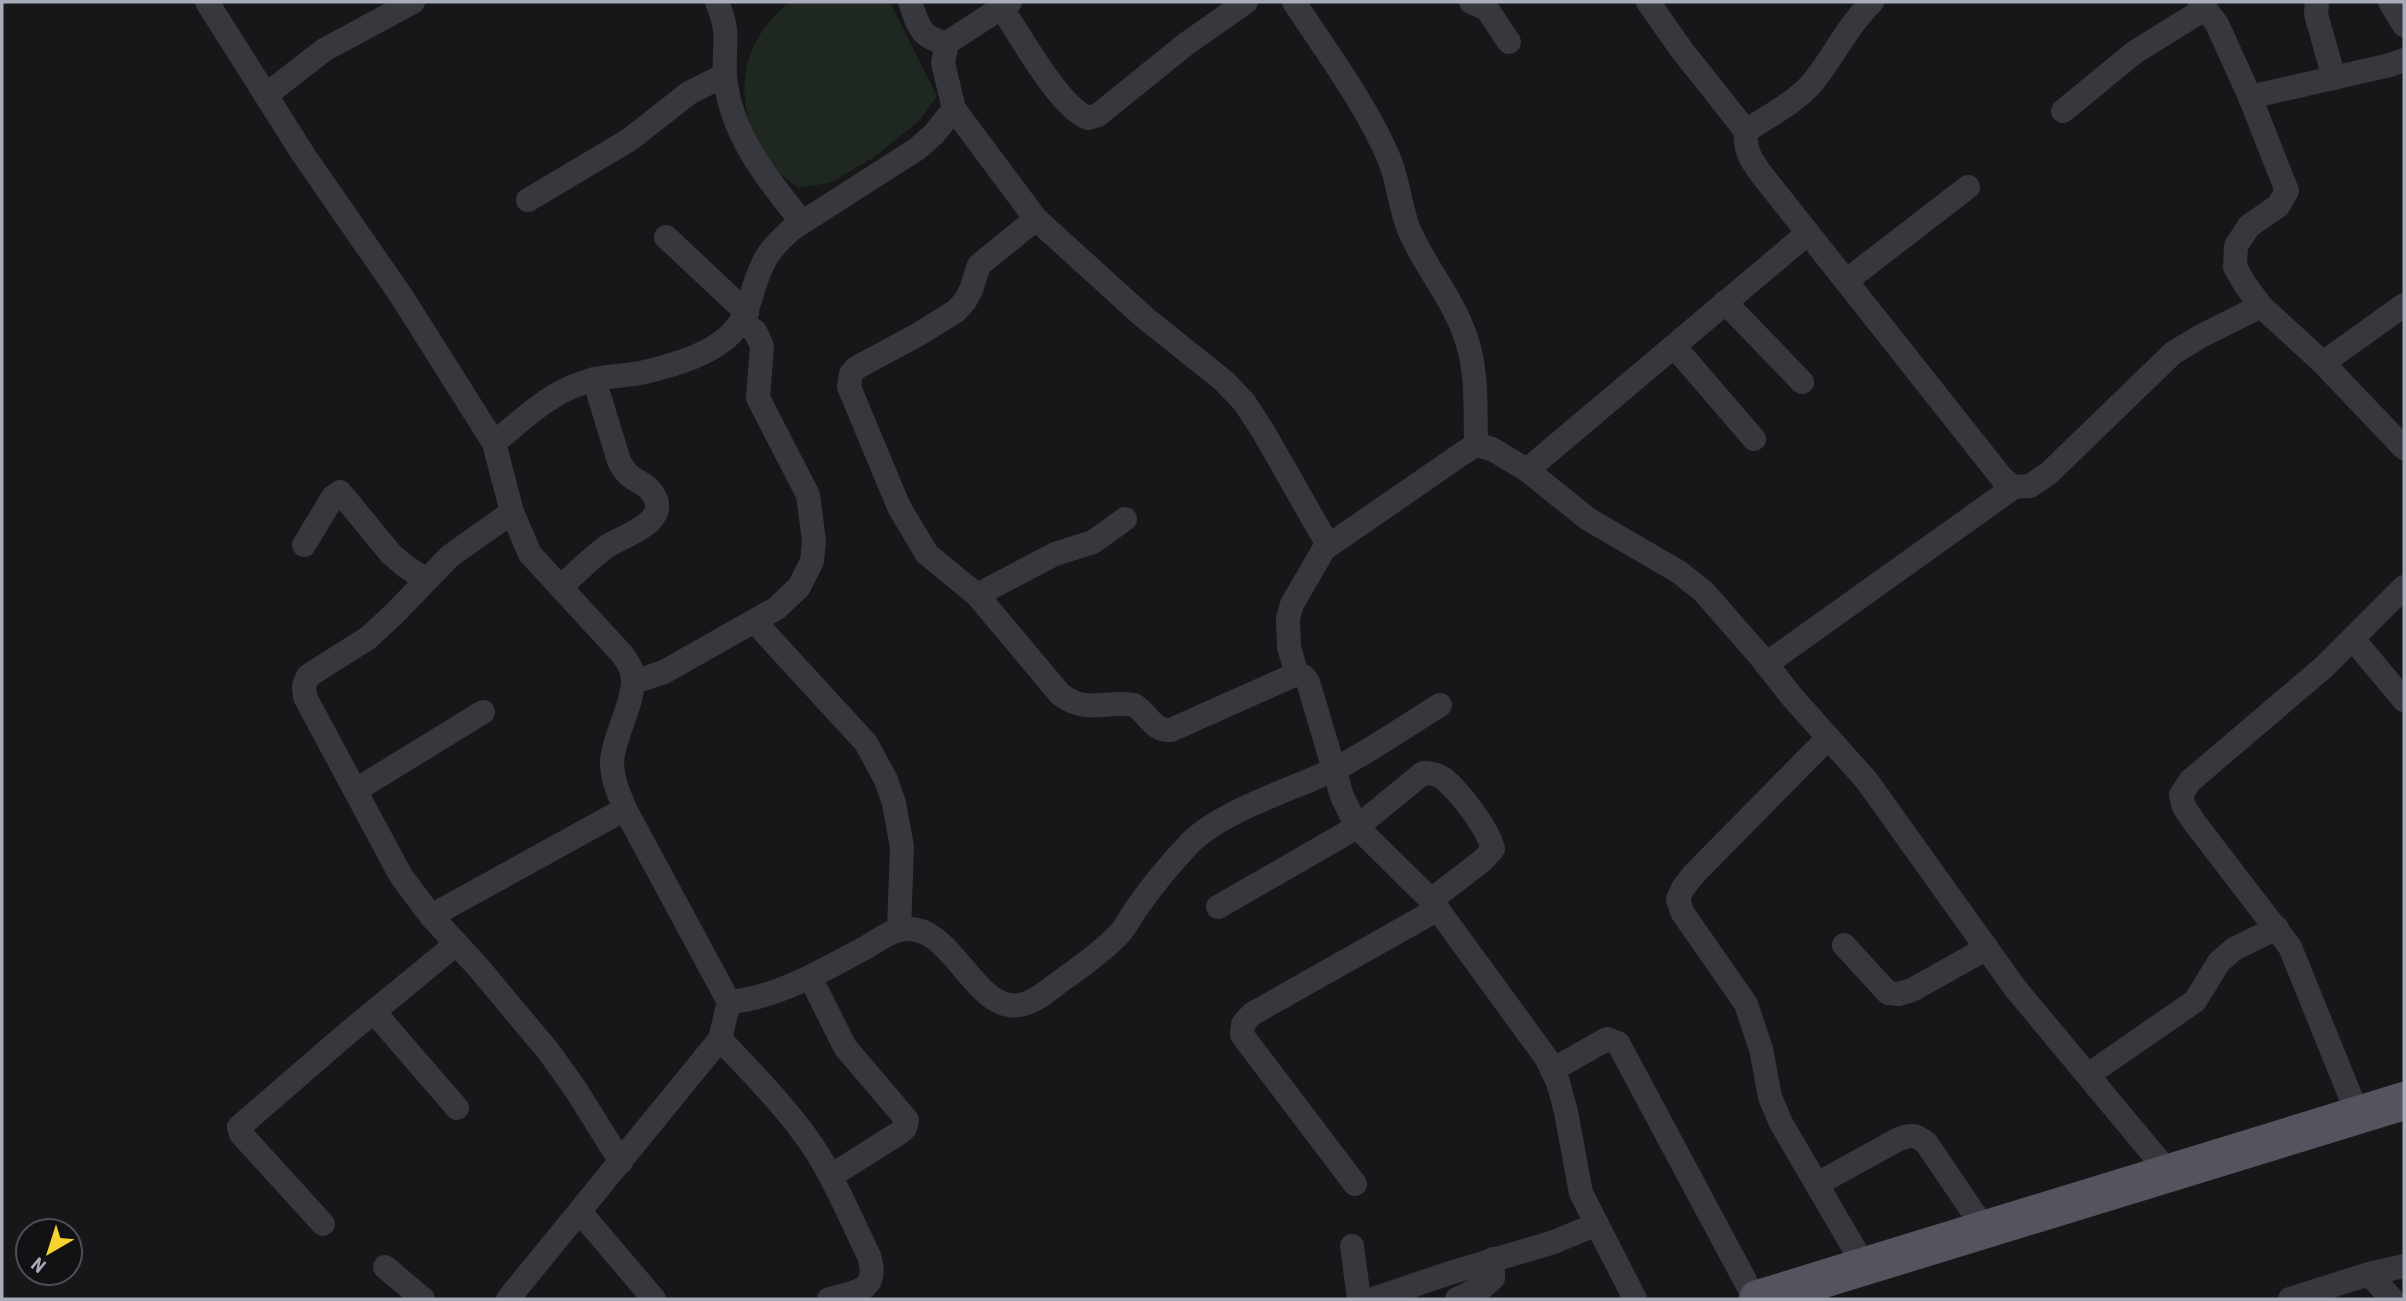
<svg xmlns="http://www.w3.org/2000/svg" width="2406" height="1301" font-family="'Roboto Condensed',sans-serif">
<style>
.green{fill:#1e2720}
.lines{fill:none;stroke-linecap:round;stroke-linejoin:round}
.minor{stroke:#37373e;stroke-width:24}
.primary{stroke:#53545d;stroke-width:38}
</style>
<rect width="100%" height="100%" fill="#171618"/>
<path class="green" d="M790,2H890L937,96L920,120L873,158L830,183L798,188C790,181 779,174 773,166C731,112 734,45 790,2Z"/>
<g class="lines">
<g class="minor">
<path d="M207,2L303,154L402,297L494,443L512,512L530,554L622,654C626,660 631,666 632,673C638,696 613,736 612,762C612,779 619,794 625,809L729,1002L720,1039L508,1299"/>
<path d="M717,2C731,35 723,44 725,76C730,133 767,179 802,222"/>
<path d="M910,2C919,26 919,38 947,43"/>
<path d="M1294,2C1326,51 1368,107 1390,161C1399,184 1400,209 1410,232C1426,268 1452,298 1465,335C1478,370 1475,409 1476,445"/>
<polyline points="1471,2 1487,9 1509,42"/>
<path d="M1648,2L1681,49L1746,131C1744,150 1751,160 1762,175L2002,478L2014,487L2030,486L2049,473L2173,353L2201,336L2261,306"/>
<polyline points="2200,2 2217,24 2250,97 2287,191 2278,206 2249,226 2236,246 2235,267 2246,286 2261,306 2323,363 2404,448"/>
<polyline points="2317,2 2316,14 2334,78"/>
<polyline points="2390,2 2404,25"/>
<path d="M1001,7C1021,36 1058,106 1088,118L1098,115L1186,44L1246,2"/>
<polyline points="266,95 324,50 413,2"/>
<polyline points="2250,97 2390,65 2404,60"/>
<polyline points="954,109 1036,219 1144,317 1224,381 1244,402 1263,431 1328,545"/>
<polyline points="2063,111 2135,52 2206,8"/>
<path d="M1746,131C1768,116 1795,103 1813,82C1834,56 1848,25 1872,2"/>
<polyline points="528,200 629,140 689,93 725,75"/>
<path d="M1036,219L979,265L971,290L965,301L956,311L919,334L856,368L851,374L849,387L899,507L927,554L977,595L1060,694C1087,715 1105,700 1134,705C1149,714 1152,731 1171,730L1292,676L1295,668L1289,647L1288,619L1292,604L1324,549L1463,453L1476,445L1492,449L1527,470L1588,519L1679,572L1704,592L1759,655L1793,698L1867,781L2015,988L2169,1173"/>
<polyline points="666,237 747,313"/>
<polyline points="1846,281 1968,187"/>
<polyline points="1725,302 1802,382"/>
<polyline points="1674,346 1754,439"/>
<polyline points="2323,363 2404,305"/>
<path d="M494,443C521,421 548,394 582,383C602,375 624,377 645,372C669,366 699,358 720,343C752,320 747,298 762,266C768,251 780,240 792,229L917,149L934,134L954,109L943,63L947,43L1010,2"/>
<polyline points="1527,470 1808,233"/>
<polyline points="512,512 450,556 394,614 368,638 308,676 304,686 305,697 401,876 431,916 478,967 549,1052 576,1090 621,1162"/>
<polyline points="304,545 333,497 340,492 391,554 405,566 426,580"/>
<path d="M561,587C575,574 590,559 606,547C622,536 672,522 653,494C644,479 630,484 619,461L594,379"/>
<polyline points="977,595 1055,554 1093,542 1125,519"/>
<polyline points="755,622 866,743 886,780 894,803 902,847 899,930"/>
<polyline points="2353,639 2404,700"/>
<polyline points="1766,664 2014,487"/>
<polyline points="1294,673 1303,676 1308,682 1342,796 1357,827 1431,900 1547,1059 1558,1082 1566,1112 1581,1193 1635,1299"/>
<polyline points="634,682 664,672 777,608 799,587 812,561 814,541 808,495 758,398 762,346 755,331 742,323"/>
<polyline points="1828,738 1694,874 1683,888 1678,899 1682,912 1746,1004 1761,1049 1770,1097 1781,1123 1865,1267"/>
<polyline points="356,790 483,712"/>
<path d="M1218,907L1357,827L1423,773C1431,773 1438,774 1444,779C1461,793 1488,829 1493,849L1482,861L1431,900"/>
<polyline points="431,916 625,809"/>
<polyline points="1844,945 1888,993 1899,994 1912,990 1987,948"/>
<polyline points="810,977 845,1047 907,1120 905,1128 899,1133 831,1176"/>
<path d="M729,1002C776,998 820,972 861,950C873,944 886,933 899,930C953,917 974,1019 1024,1004C1039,1000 1052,987 1065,978C1083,965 1102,952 1118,935C1126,928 1130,917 1136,909C1152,886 1171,863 1190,843C1220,812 1290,790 1331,771C1368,753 1404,727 1440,705"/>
<polyline points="374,1012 457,1108"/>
<path d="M720,1039C752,1073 786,1107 812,1145C835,1180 851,1219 869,1256C880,1291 856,1292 829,1299"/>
<polyline points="1552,1070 1607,1039 1618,1043 1755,1299"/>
<polyline points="2088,1075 2195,1001 2219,962 2234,949 2277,928"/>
<polyline points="2358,1115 2290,947 2194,822 2184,807 2181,795 2190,781 2324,667 2404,587"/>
<polyline points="1355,1184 1242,1035 1243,1024 1252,1014 1438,909"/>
<path d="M1817,1184L1897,1140C1910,1134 1916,1134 1927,1144L1986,1231"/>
<polyline points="580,1212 654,1299"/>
<polyline points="323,1224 241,1134 239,1127 343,1037 456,944"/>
<polyline points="1352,1246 1359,1299"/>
<polyline points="385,1267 423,1299"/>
<polyline points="2369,1274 2392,1299"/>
<polyline points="1373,1299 1453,1272 1554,1242 1597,1224"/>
<polyline points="1457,1299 1484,1286 1493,1278 1493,1259"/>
<polyline points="2290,1299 2369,1274 2404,1266"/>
</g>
<polyline class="primary" points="1758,1299 2404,1101"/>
</g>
<rect width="2406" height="1301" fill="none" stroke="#a8abb9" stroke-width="7"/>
<g transform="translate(49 1252) rotate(219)"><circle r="33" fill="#121113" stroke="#4e4f55" stroke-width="2"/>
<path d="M0-5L12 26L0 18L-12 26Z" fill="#f7d330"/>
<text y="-10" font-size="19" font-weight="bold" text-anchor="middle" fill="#a8abb9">N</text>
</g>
</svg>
